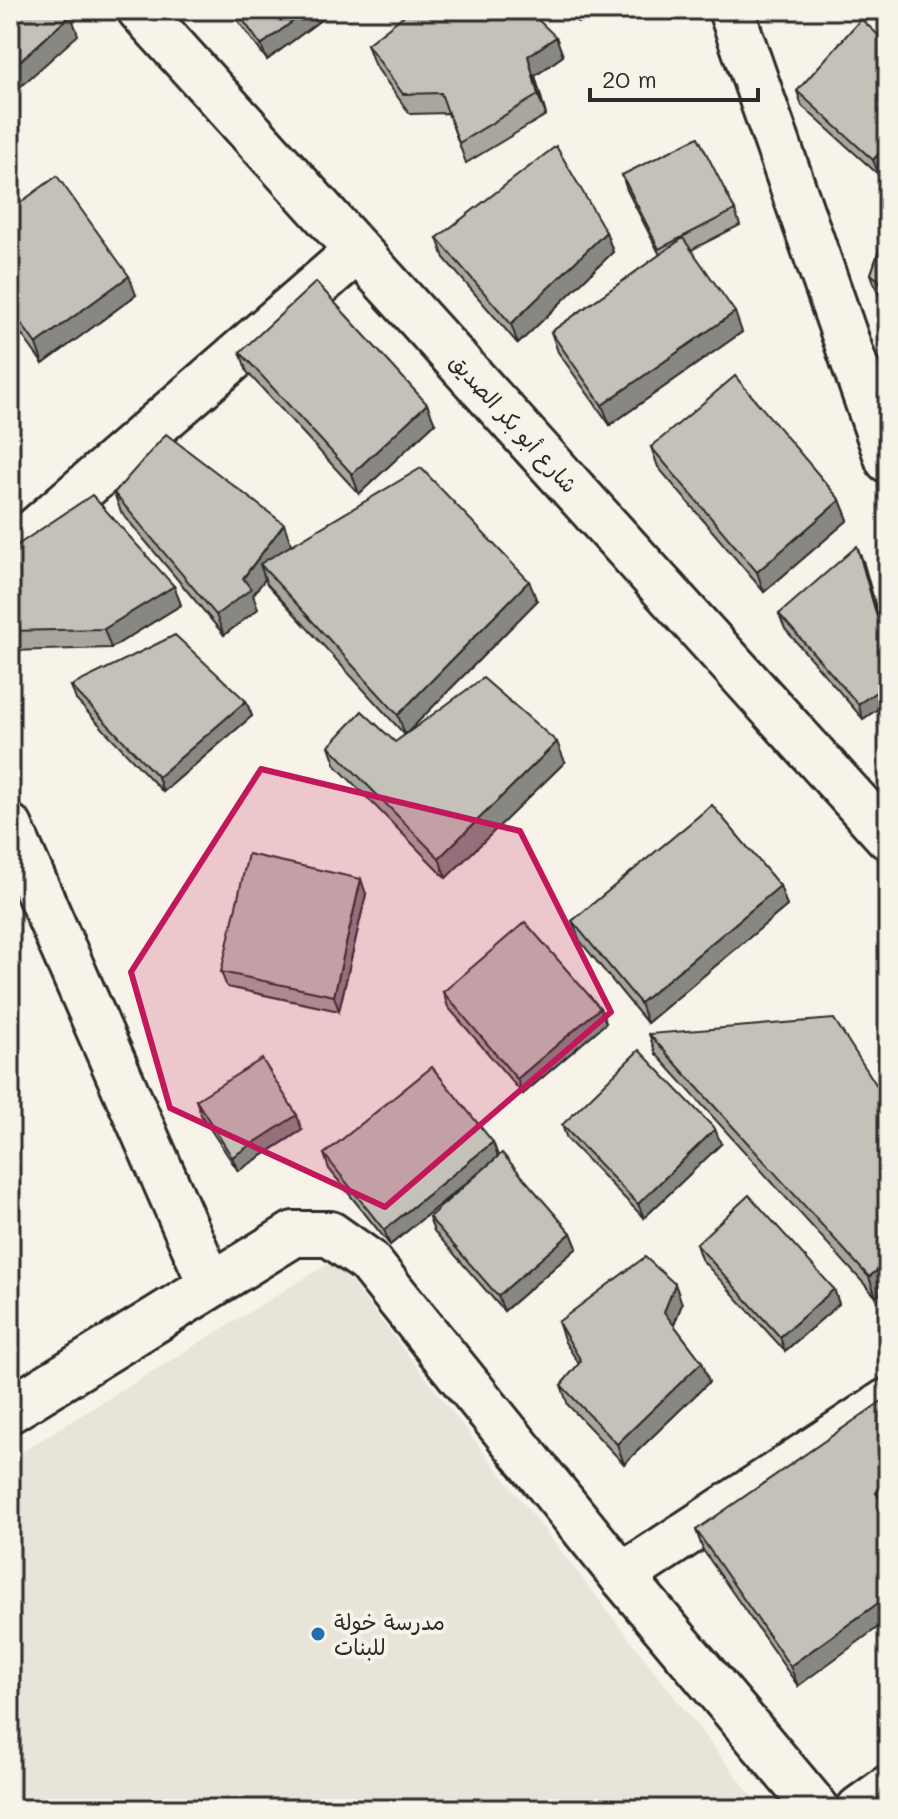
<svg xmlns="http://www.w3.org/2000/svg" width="898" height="1819" font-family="Mali,'Playpen Sans Arabic',sans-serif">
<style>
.built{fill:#e8e4da}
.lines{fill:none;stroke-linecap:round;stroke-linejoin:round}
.minor-casing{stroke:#2b2b2b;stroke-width:50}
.minor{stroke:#f7f3e8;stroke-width:44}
.wall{fill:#a9a69f;stroke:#2b2b2b;stroke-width:2}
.shaded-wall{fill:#898782;stroke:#2b2b2b;stroke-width:2}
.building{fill:#c4c1b9;stroke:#2b2b2b;stroke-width:2}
.marked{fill:#c2185b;fill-opacity:0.2;stroke:#c2185b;stroke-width:6;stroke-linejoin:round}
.poi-dot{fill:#1f6fb2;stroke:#f7f3e8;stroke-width:3}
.labels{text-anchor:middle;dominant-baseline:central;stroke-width:8;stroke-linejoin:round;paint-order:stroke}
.street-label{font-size:22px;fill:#2b2b2b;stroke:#f7f3e8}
.poi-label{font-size:22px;fill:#2b2b2b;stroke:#f7f3e8;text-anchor:start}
</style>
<rect width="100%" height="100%" fill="#f7f3e8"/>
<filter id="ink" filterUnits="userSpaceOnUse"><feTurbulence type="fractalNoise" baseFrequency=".0125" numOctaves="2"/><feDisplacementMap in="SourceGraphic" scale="16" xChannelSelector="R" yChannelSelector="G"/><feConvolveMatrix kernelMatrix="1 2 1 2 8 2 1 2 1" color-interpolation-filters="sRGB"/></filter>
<g filter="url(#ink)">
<polygon class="built" points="334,1260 762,1809 10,1809 10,1459"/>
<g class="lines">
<g class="minor-casing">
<g id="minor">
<polyline points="140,10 888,837"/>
<polyline points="731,10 888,460"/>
<polyline points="10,552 357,251"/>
<polyline points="10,827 210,1283"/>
<polyline points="10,1410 294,1234 330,1234 368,1261 622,1576 817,1809"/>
<polyline points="622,1576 888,1401"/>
<polyline points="859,1809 888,1788"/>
</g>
</g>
<use href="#minor" class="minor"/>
</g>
<g class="wall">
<polygon points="230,10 334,10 267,60"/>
<polygon points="571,10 601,10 578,23"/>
<polygon points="556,37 563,56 535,76 546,115 466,163 448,113 410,114 374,64 367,44"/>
<polygon points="888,44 888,164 879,175 802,106 797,91"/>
<polygon points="622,175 735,210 740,225 691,250 742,332 610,425 558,352 551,332 660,255 627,190"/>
<polygon points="10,210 136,295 43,364 10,318"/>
<polygon points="888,224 888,302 878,294 871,274"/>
<polygon points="606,232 613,252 518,344 444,258 437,238"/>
<polygon points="240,352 435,423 359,494 247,372"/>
<polygon points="651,447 840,500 848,520 764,592 658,467"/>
<polygon points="114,493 291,544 289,546 537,601 405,735 267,584 265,579 253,595 258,609 224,635 121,512"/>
<polygon points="10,550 174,586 181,605 111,648 10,651"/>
<polygon points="863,561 888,651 888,702 863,719 785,629 779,614"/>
<polygon points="71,686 246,701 252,716 163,792 76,700"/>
<polygon points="395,742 565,762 446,878 336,766 329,746"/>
<polygon points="780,886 787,906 647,1023 580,941 572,921"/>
<polygon points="366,894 339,1011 227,987 221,972"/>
<polygon points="443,992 600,1008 606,1023 523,1094 448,1007"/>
<polygon points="649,1034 888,1103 876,1297 656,1054"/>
<polygon points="196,1100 302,1130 238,1171 201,1115"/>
<polygon points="562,1125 721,1144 644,1218 567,1139"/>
<polygon points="493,1142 498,1156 571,1233 577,1248 504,1311 434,1231 429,1217 483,1169 390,1245 329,1169 324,1154"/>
<polygon points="696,1244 834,1289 839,1304 785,1351 701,1259"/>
<polygon points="675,1284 682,1304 674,1325 702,1362 709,1382 624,1464 568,1405 561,1385 579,1364 565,1342 558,1322"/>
<polygon points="886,1510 798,1686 703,1550 696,1530"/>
</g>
<g class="shaded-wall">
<polygon points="308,10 334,10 267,60 261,45"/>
<polygon points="71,15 78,35 10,96 10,70"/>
<polygon points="556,37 563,56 535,76 546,115 538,95 528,56"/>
<polygon points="888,143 888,164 879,175 873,160"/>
<polygon points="606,232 613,252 518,344 511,324"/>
<polygon points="129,276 136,295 43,364 36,344"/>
<polygon points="735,312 742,332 610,425 602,405"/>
<polygon points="427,404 435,423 359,494 352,474"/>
<polygon points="840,500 848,520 764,592 757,572"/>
<polygon points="284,524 291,544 269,574 260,564 265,579 253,595 258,609 224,635 216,615"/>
<polygon points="857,546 863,561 888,651 888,656"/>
<polygon points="529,581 537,601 405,735 398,715"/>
<polygon points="174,586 181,605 111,648 104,629"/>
<polygon points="888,684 888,702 863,719 858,704"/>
<polygon points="246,701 252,716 163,792 158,777"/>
<polygon points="557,742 565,762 446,878 439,858"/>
<polygon points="361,879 366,894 339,1011 334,996"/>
<polygon points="780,886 787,906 647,1023 640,1003"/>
<polygon points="600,1008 606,1023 523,1094 517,1079"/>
<polygon points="297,1115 302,1130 238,1171 232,1157"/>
<polygon points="715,1129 721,1144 644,1218 638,1204"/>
<polygon points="493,1142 498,1157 390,1245 384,1230"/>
<polygon points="571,1233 577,1248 504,1311 498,1296"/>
<polygon points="888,1261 888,1287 876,1297 869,1277"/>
<polygon points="675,1284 682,1304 671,1332 664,1312"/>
<polygon points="834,1289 839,1304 785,1351 780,1337"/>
<polygon points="702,1362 709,1382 624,1464 617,1444"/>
<polygon points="888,1481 888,1508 883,1512 876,1493"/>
<polygon points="888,1596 888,1620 798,1686 790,1666"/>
</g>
<g class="building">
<polygon points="10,10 66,10 71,15 10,70"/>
<polygon points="236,10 308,10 261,45"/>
<polygon points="411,10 528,10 556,37 528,56 538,95 459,143 441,93 403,94 367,44"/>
<polygon points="861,19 888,44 888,143 873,160 797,91"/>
<polygon points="698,137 735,210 659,249 622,175"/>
<polygon points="556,146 606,232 511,324 437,238"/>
<polygon points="57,176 129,276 36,344 10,308 10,210"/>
<polygon points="888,224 888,288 871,274"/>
<polygon points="683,238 735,312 602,405 551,332"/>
<polygon points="316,282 427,404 352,474 240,352"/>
<polygon points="735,376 840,500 757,572 651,447"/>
<polygon points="166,434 284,524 243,578 251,589 216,615 114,493"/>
<polygon points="421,468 529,581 398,715 260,564"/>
<polygon points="92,495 174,586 104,629 10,631 10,550"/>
<polygon points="857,546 888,656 888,684 858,704 779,614"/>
<polygon points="175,635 246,701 158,777 71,686"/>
<polygon points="483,678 557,742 439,858 329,746 362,711 395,742"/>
<polygon points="712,805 780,886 640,1003 572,921"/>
<polygon points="248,854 361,879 334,996 221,972"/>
<polygon points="525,922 600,1008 517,1079 443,992"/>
<polygon points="834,1019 888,1103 888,1261 869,1277 649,1034"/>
<polygon points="639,1050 715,1129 638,1204 562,1125"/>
<polygon points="262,1059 297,1115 232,1157 196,1100"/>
<polygon points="432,1067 493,1142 384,1230 324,1154"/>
<polygon points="502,1153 571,1233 498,1296 429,1217"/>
<polygon points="749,1195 834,1289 780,1337 696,1244"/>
<polygon points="645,1257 675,1284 664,1312 702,1362 617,1444 561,1385 581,1361 558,1322"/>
<polygon points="888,1397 888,1481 876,1493 888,1513 888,1596 790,1666 696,1530"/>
</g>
</g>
<path class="marked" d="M261,769L520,831L611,1012L385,1207L170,1108L131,972Z"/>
<circle class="poi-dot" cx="318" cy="1634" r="8"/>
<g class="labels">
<g class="street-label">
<text transform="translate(514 423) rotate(48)">شارع أبو بكر الصديق</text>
</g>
<g class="poi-label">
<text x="334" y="1621">مدرسة خولة<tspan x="334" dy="25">للبنات</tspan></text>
</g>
</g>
<rect width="898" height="1819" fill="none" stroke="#f7f3e8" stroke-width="40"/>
<rect x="20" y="20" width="858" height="1779" fill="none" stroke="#2b2b2b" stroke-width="3" filter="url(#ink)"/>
<path d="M590 88v12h168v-12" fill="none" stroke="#2b2b2b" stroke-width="4"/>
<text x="602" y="88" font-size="24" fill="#2b2b2b" stroke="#f7f3e8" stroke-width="6" paint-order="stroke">20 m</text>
</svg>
